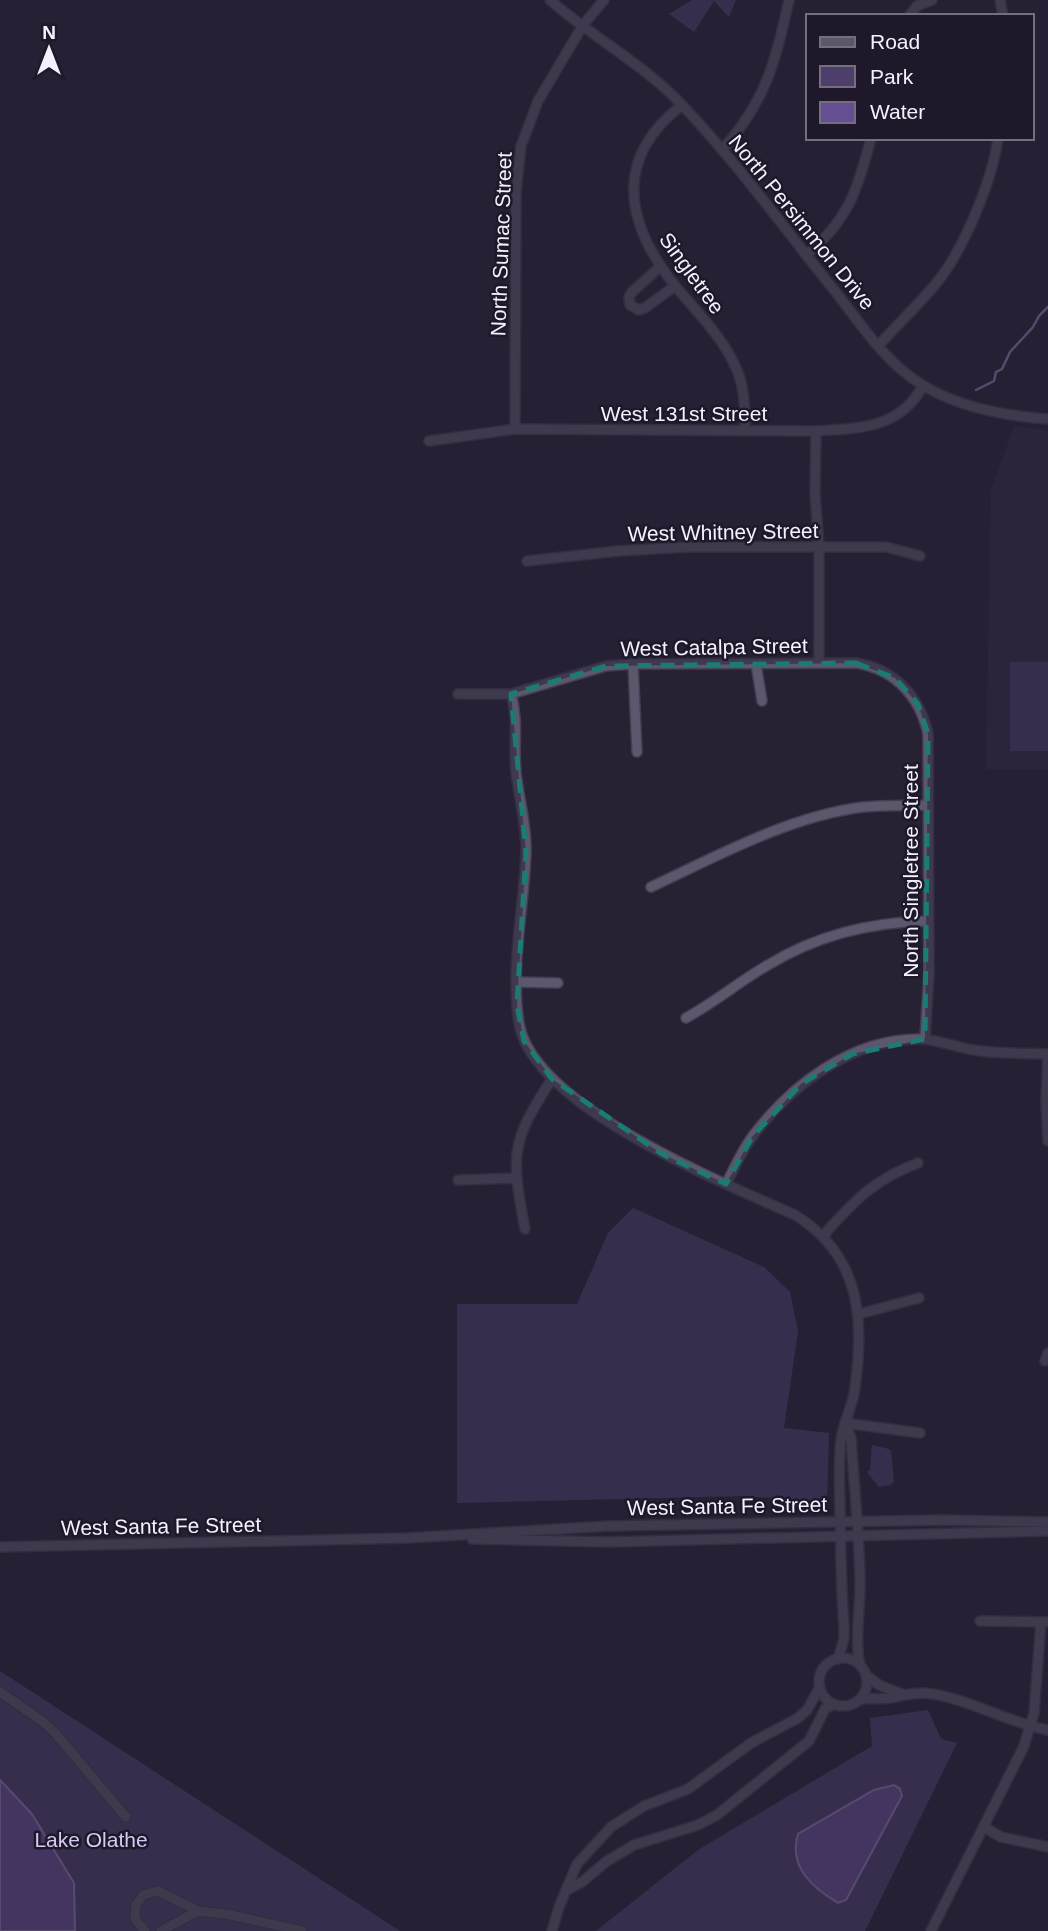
<svg xmlns="http://www.w3.org/2000/svg" width="1048" height="1931" font-family="Helvetica,sans-serif">
<style>
.built{fill:#322a43}
.green{fill:#4d3e6c}
.water{fill:#664e95;stroke:#917fb4;stroke-width:2}
.lines{fill:none;stroke-linecap:round;stroke-linejoin:round}
.stream{stroke:#917fb4;stroke-width:2.5}
.minor-casing{stroke:#423e4e;stroke-width:12}
.minor{stroke:#5d576d;stroke-width:9}
.marked{fill:none;stroke:#1a7c75;stroke-width:5;stroke-dasharray:14 9;stroke-linejoin:round}
.labels{text-anchor:middle;dominant-baseline:central;stroke-width:5;stroke-linejoin:round;paint-order:stroke}
.street-label{font-size:21px;fill:#f4f1fe;stroke:#1e182a}
.park-label{font-size:21px;fill:#d5caf3;stroke:#1e182a}
</style>
<rect width="100%" height="100%" fill="#272134"/>
<polygon class="built" points="1014,426 1048,431 1048,769 986,769 991,490"/>
<g class="green">
<polygon points="692,0 736,0 729,17 714,1 694,32 669,14"/>
<rect x="1010" y="662" width="38" height="89"/>
<polygon points="633,1208 764,1267 790,1292 798,1331 784,1428 829,1433 827,1502 743,1496 457,1503 457,1304 577,1304 608,1233"/>
<polygon points="872,1445 889,1449 891,1451 894,1481 891,1485 879,1487 867,1472 870,1470"/>
<polygon points="0,1671 400,1931 0,1931"/>
<polygon points="928,1710 941,1739 957,1743 865,1931 596,1931 698,1850 872,1746 870,1718"/>
</g>
<g class="water">
<polygon points="0,1780 32,1814 74,1883 75,1931 0,1931"/>
<path d="M894,1785L900,1789L902,1796L846,1900L838,1903C813,1888 788,1867 798,1834L874,1790Z"/>
</g>
<g class="lines">
<polyline class="stream" points="976,390 994,381 996,372 1002,369 1010,352 1033,327 1039,316 1048,307"/>
<g class="minor-casing">
<g id="minor">
<path d="M550,0C593,38 644,64 683,106C739,165 787,232 838,295C862,326 887,364 921,384C957,407 1006,416 1048,419"/>
<polyline points="1000,0 1003,16"/>
<polyline points="909,16 917,6 932,0"/>
<path d="M682,105C617,155 623,216 669,278C691,307 721,333 736,368C745,387 745,410 745,431"/>
<path d="M722,150C766,101 775,63 789,0"/>
<path d="M806,255C848,221 858,189 871,138"/>
<polyline points="661,266 632,292 629,297 630,305 639,310 645,308 675,286"/>
<path d="M879,345C897,325 917,306 934,286C963,252 992,182 998,138"/>
<polyline points="515,429 516,192 521,146 538,101 583,25 604,0"/>
<polyline points="816,431 815,493 819,548 819,663"/>
<path d="M429,441L515,429L816,431C860,428 899,429 923,386"/>
<polyline points="527,561 618,551 688,547 886,547 920,556"/>
<polyline points="633,664 637,752"/>
<polyline points="756,664 762,701"/>
<path d="M458,694H511L606,666L633,664L856,663C895,669 920,697 928,734L929,973L925,1039"/>
<path d="M511,694C519,721 513,746 516,773C519,799 527,826 526,853C524,909 510,966 519,1023C532,1106 724,1183 795,1215C862,1256 865,1322 854,1394C851,1409 843,1424 841,1440C838,1464 840,1490 840,1514C841,1552 841,1589 844,1626V1639L838,1659"/>
<path d="M651,887C717,856 790,816 863,807C884,805 906,806 928,805"/>
<polyline points="517,982 558,983"/>
<path d="M686,1018C715,1002 740,981 768,965C817,935 872,922 928,921"/>
<polyline points="1048,1056 1046,1101 1048,1141"/>
<polyline points="458,1180 515,1178"/>
<path d="M726,1184C734,1169 741,1152 752,1137C791,1085 852,1038 921,1039C939,1040 956,1047 973,1050C998,1054 1023,1053 1048,1054"/>
<path d="M525,1229C511,1155 510,1143 552,1079"/>
<path d="M824,1237L828,1230C858,1197 876,1179 918,1163"/>
<polyline points="859,1314 919,1298"/>
<polyline points="1045,1361 1048,1353"/>
<path d="M845,1423L851,1438C854,1485 859,1531 860,1578C861,1606 854,1638 860,1665"/>
<polyline points="845,1423 920,1433"/>
<polyline points="472,1539 609,1542 1048,1531"/>
<polyline points="0,1547 407,1538 609,1526 942,1520 1048,1522"/>
<polyline points="980,1621 1048,1622"/>
<circle cx="843" cy="1682" r="24"/>
<polyline points="867,1676 879,1685 902,1694"/>
<polyline points="0,1692 42,1721 55,1733 126,1817"/>
<path d="M859,1700C870,1697 880,1700 891,1698C902,1696 911,1693 923,1693C961,1695 1008,1723 1048,1730"/>
<polyline points="984,1827 1001,1837 1048,1847"/>
<polyline points="567,1890 582,1882 607,1861 634,1845 698,1825 717,1815 809,1741 825,1709 834,1704"/>
<polyline points="145,1931 135,1919 136,1905 143,1895 158,1891 198,1911 231,1915 302,1931"/>
<polyline points="161,1931 198,1911"/>
<polyline points="552,1931 559,1907 577,1864 611,1827 644,1806 688,1789 751,1743 798,1718 807,1710 820,1687"/>
<polyline points="931,1931 1024,1746 1034,1713 1041,1622"/>
</g>
</g>
<use href="#minor" class="minor"/>
</g>
<path d="M0 0H1048V1931H0ZM856,663L895,678L918,704L928,734L925,1039L852,1054L801,1084L752,1137L726,1184L662,1154L552,1079L524,1041L517,1005L526,852L511,694L606,666Z" fill="#272134" fill-opacity=".55" fill-rule="evenodd"/>
<path class="marked" d="M856,663L895,678L918,704L928,734L925,1039L852,1054L801,1084L752,1137L726,1184L662,1154L552,1079L524,1041L517,1005L526,852L511,694L606,666Z"/>
<g class="labels">
<g class="street-label">
<text transform="translate(802 222) rotate(51)">North Persimmon Drive</text>
<text transform="translate(501 244) rotate(-88)">North Sumac Street</text>
<text transform="translate(692 273) rotate(54)">Singletree</text>
<text x="684" y="413">West 131st Street</text>
<text transform="translate(723 532) rotate(-1)">West Whitney Street</text>
<text transform="translate(714 647) rotate(-1)">West Catalpa Street</text>
<text transform="translate(910 871) rotate(-90)">North Singletree Street</text>
<text transform="translate(727 1506) rotate(-1)">West Santa Fe Street</text>
<text transform="translate(161 1526) rotate(-1)">West Santa Fe Street</text>
</g>
<g class="park-label">
<text x="91" y="1839">Lake Olathe</text>
</g>
</g>
<rect x="806" y="14" width="228" height="126" fill="#1e182a" stroke="#746f7f" stroke-width="2"/>
<rect x="820" y="37" width="35" height="10" fill="#5d576d" stroke="#746f7f" stroke-width="2"/>
<text x="870" y="49" font-size="21" fill="#f4f1fe">Road</text>
<rect x="820" y="66" width="35" height="21" fill="#4d3e6c" stroke="#746f7f" stroke-width="2"/>
<text x="870" y="84" font-size="21" fill="#f4f1fe">Park</text>
<rect x="820" y="102" width="35" height="21" fill="#664e95" stroke="#746f7f" stroke-width="2"/>
<text x="870" y="119" font-size="21" fill="#f4f1fe">Water</text>
<g transform="translate(49 49)" stroke="#1e182a" stroke-width="5" paint-order="stroke">
<path d="M0-5L12 26L0 18L-12 26Z" fill="#f4f1fe"/>
<text y="-10" font-size="19" font-weight="bold" text-anchor="middle" fill="#f4f1fe">N</text>
</g>
</svg>
